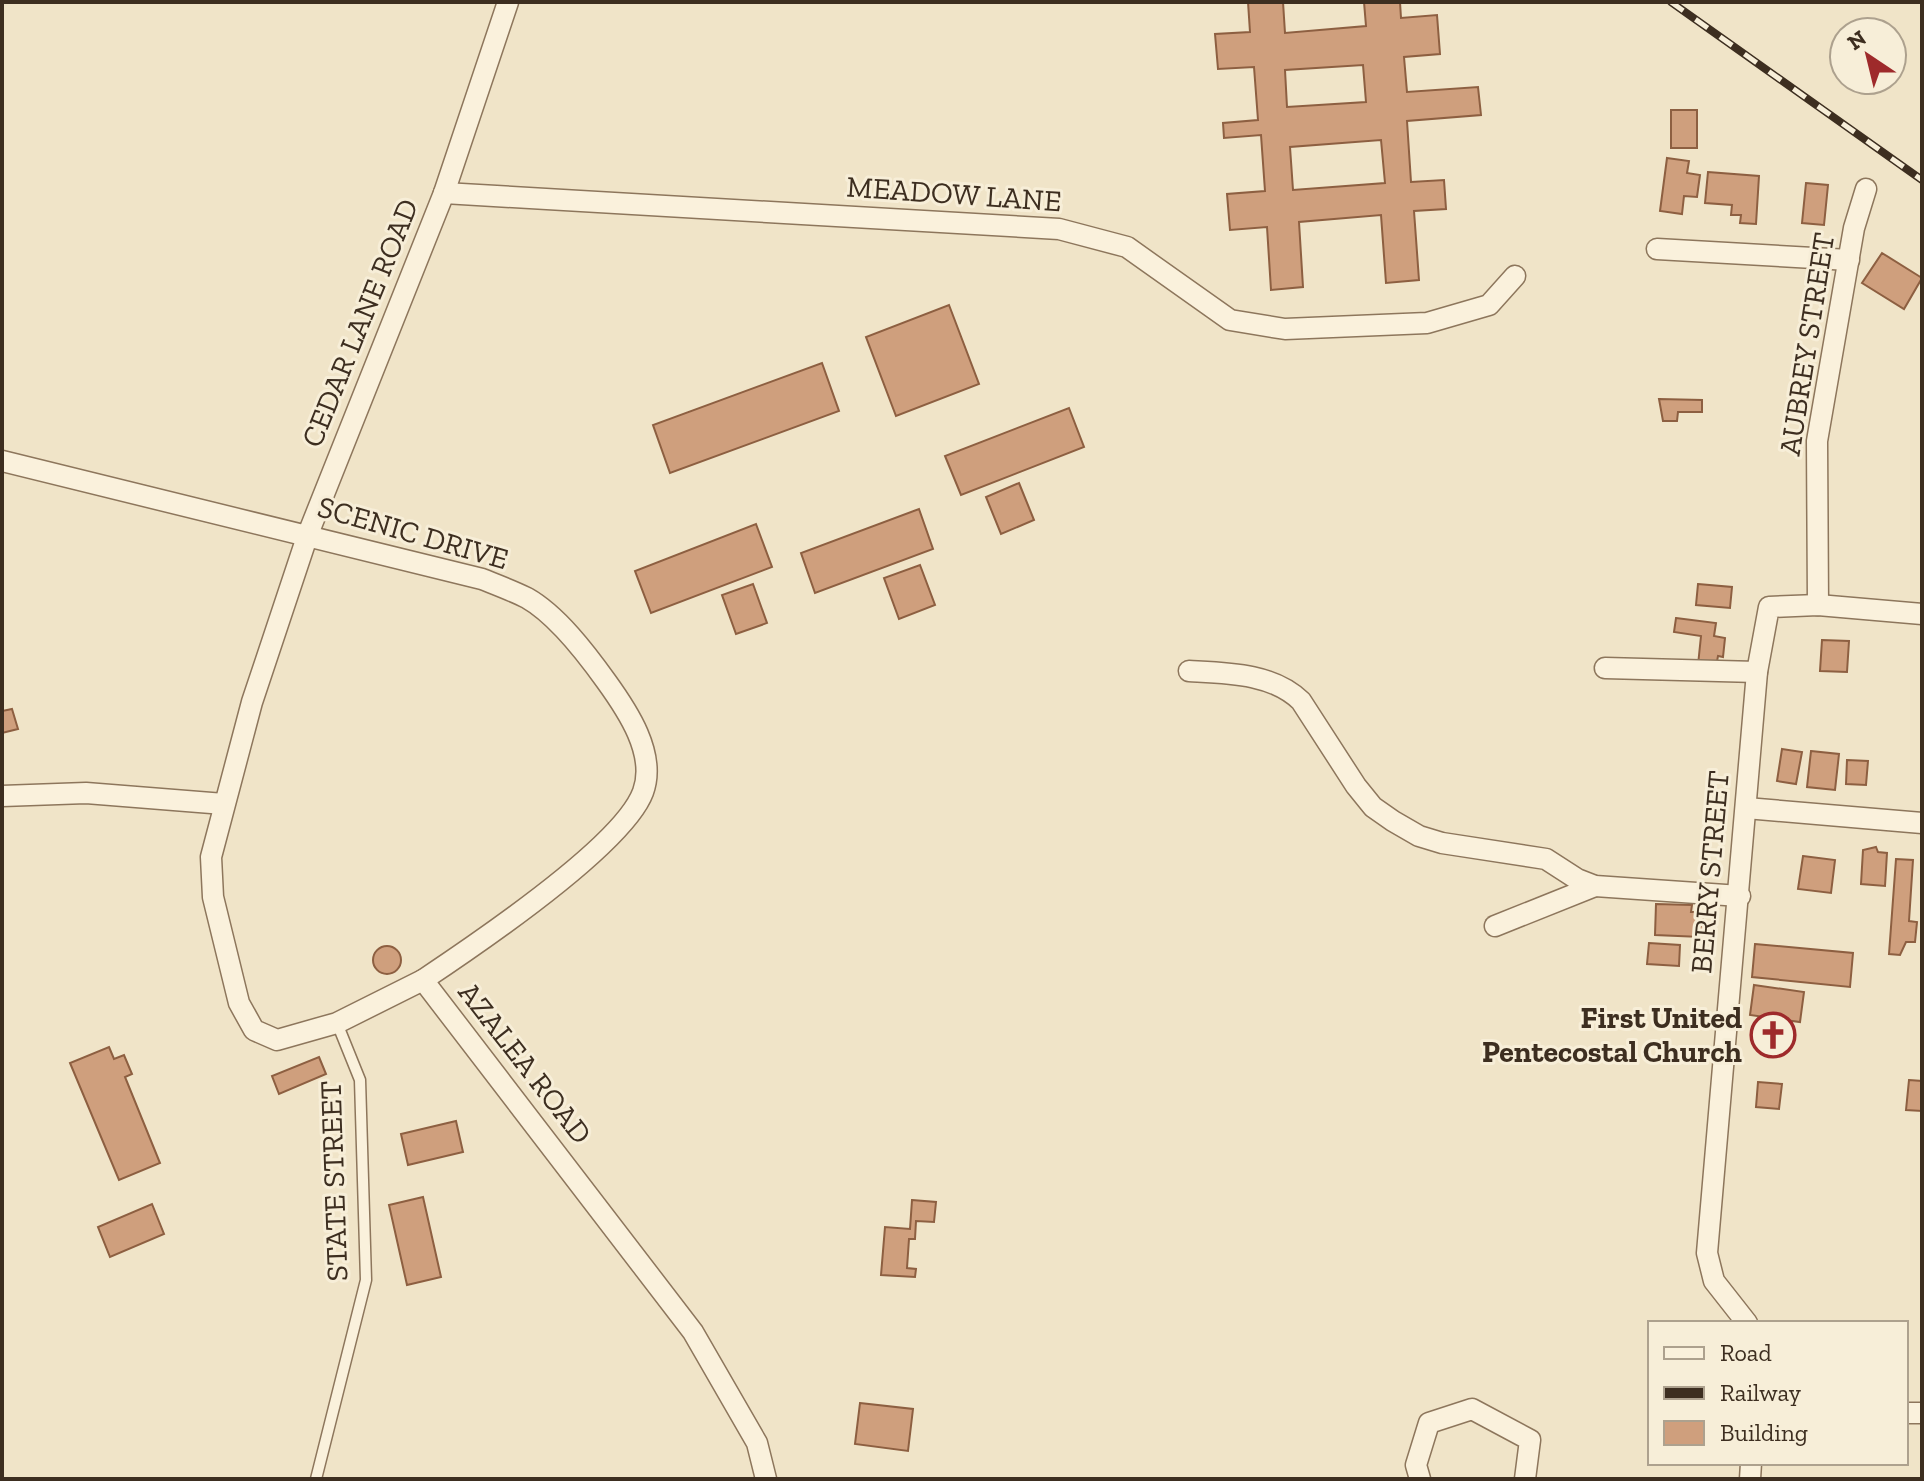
<svg xmlns="http://www.w3.org/2000/svg" width="1924" height="1481" font-family="'Zilla Slab',serif">
<style>
.building{fill:#cf9f7d;stroke:#8d5f41;stroke-width:2;fill-rule:evenodd}
.lines{fill:none;stroke-linecap:round;stroke-linejoin:round}
.lane-casing{stroke:#8d765c;stroke-width:13}
.street-casing{stroke:#8d765c;stroke-width:23}
.lane{stroke:#faf1dc;stroke-width:10}
.street{stroke:#faf1dc;stroke-width:20}
.rail-casing{stroke:#3d2e20;stroke-width:8}
.rail{stroke:#f7eed8;stroke-width:5;stroke-dasharray:15;stroke-linecap:butt}
.labels{text-anchor:middle;dominant-baseline:central;stroke-width:6;stroke-linejoin:round;paint-order:stroke}
.street-label{font-size:30px;fill:#3d2e20;stroke:#f7eed8}
.poi-label{font-size:30px;font-weight:bold;fill:#3d2e20;stroke:#f7eed8;text-anchor:end}
</style>
<rect width="100%" height="100%" fill="#f0e4c8"/>
<g class="building">
<path d="M1248,2H1283L1285,33L1366,26L1364,2H1400L1401,18L1437,15L1440,54L1404,57L1407,92L1478,87L1481,115L1407,121L1411,182L1444,180L1446,209L1414,211L1419,280L1386,283L1381,215L1299,222L1303,287L1271,290L1267,227L1230,230L1227,194L1265,191L1261,135L1224,138L1223,123L1258,120L1254,67L1218,69L1215,34L1250,32ZM1363,65L1366,102L1287,107L1285,70ZM1381,140L1385,183L1293,190L1290,147Z"/>
<rect x="1671" y="110" width="26" height="38"/>
<polygon points="1667,158 1689,161 1687,173 1700,175 1697,197 1684,196 1682,214 1660,211"/>
<polygon points="1708,172 1759,176 1756,224 1740,223 1741,215 1731,215 1732,205 1705,203"/>
<polygon points="1806,183 1828,185 1824,225 1802,223"/>
<polygon points="1882,253 1922,278 1904,309 1862,283"/>
<polygon points="949,305 979,384 896,416 866,337"/>
<polygon points="822,363 839,411 670,473 653,425"/>
<polygon points="1659,399 1702,400 1702,412 1678,412 1677,421 1663,421"/>
<polygon points="1069,408 1084,447 961,495 945,456"/>
<polygon points="1019,483 1034,520 1001,534 986,497"/>
<polygon points="919,509 933,549 815,593 801,553"/>
<polygon points="756,524 772,567 651,613 635,571"/>
<polygon points="920,565 935,605 899,619 884,578"/>
<polygon points="753,584 767,623 736,634 722,595"/>
<polygon points="1698,584 1732,587 1730,608 1696,605"/>
<polygon points="1676,618 1716,623 1714,636 1725,638 1723,657 1718,656 1716,667 1698,665 1701,636 1674,632"/>
<polygon points="1822,640 1849,641 1847,672 1820,671"/>
<polygon points="12,709 18,729 2,733 2,711"/>
<polygon points="1782,749 1802,752 1796,784 1777,781"/>
<polygon points="1811,751 1839,754 1835,790 1807,787"/>
<polygon points="1847,760 1868,761 1866,785 1846,784"/>
<polygon points="1876,847 1878,852 1887,853 1885,886 1861,884 1863,850"/>
<polygon points="1803,856 1835,860 1831,893 1798,889"/>
<polygon points="1896,859 1913,860 1909,921 1917,922 1915,942 1906,942 1900,955 1889,954"/>
<polygon points="1656,904 1692,905 1691,912 1703,912 1702,926 1705,927 1701,937 1655,935"/>
<polygon points="1649,943 1680,945 1679,966 1647,964"/>
<polygon points="1755,944 1853,953 1850,987 1752,977"/>
<circle cx="387" cy="960" r="14"/>
<polygon points="1754,985 1804,992 1800,1022 1750,1015"/>
<polygon points="109,1047 114,1059 124,1055 132,1074 125,1077 160,1163 119,1180 70,1063"/>
<polygon points="319,1057 326,1074 279,1094 272,1076"/>
<polygon points="1909,1080 1922,1081 1922,1111 1906,1110"/>
<polygon points="1758,1082 1782,1084 1779,1109 1756,1107"/>
<polygon points="456,1121 463,1152 408,1165 401,1134"/>
<polygon points="423,1197 441,1277 407,1285 389,1205"/>
<polygon points="912,1200 936,1202 934,1222 916,1221 915,1239 909,1239 907,1268 916,1269 915,1277 881,1275 885,1227 910,1229"/>
<polygon points="152,1204 164,1234 110,1257 98,1227"/>
<polygon points="860,1403 913,1409 908,1451 855,1444"/>
</g>
<g class="lines">
<g class="lane-casing">
<polyline id="lane" points="316,1479 366,1280 360,1080 337,1023"/>
</g>
<g class="street-casing">
<g id="street">
<polyline points="508,2 444,193 308,534 252,702 211,857 213,897 239,1003 254,1030 277,1040 337,1023 423,980 693,1332 757,1443 766,1479"/>
<polyline points="444,193 1059,229 1127,247 1230,320 1285,329 1427,323 1489,305 1515,276"/>
<polyline points="1657,249 1849,260"/>
<path d="M2,461L482,579C497,585 513,591 527,598C557,615 586,653 606,681C627,710 657,754 643,792C623,846 474,946 423,980"/>
<polyline points="1818,605 1817,441 1854,228 1866,189"/>
<polyline points="1605,668 1757,672"/>
<path d="M1189,671C1227,673 1272,673 1301,701L1356,786L1373,807L1393,821L1419,836L1442,843L1546,859L1577,879L1595,886L1740,896"/>
<polyline points="2,796 86,793 224,804"/>
<polyline points="1746,808 1922,823"/>
<polyline points="1495,926 1595,886"/>
<polyline points="1747,1323 1714,1281 1707,1253 1757,672 1769,607 1818,605 1922,614"/>
<polyline points="1906,1413 1922,1413"/>
<polyline points="1420,1479 1416,1465 1429,1423 1472,1409 1530,1440 1525,1479"/>
<polyline points="1750,1479 1751,1463"/>
</g>
</g>
<use href="#lane" class="lane"/>
<use href="#street" class="street"/>
<g class="rail-casing">
<polyline id="rail" points="1671,2 1922,180"/>
</g>
<use href="#rail" class="rail"/>
</g>
<defs>
<g id="church-ring" transform="scale(2.3)"><circle r="9.5" fill="#f7eed8" stroke="#9e2a2b" stroke-width="1.5"/><path d="M-1.2-6h2.4v3.5h3.3v2.4h-3.3V6h-2.4V-.1h-3.3v-2.4h3.3Z" fill="#9e2a2b"/></g>
</defs>
<g fill-rule="evenodd">
<use href="#church-ring" x="1773" y="1035"/>
</g>
<g class="labels">
<g class="street-label">
<text transform="translate(954 194) rotate(4)">MEADOW LANE</text>
<text transform="translate(360 323) rotate(-68)">CEDAR LANE ROAD</text>
<text transform="translate(1807 344) rotate(-81)">AUBREY STREET</text>
<text transform="translate(413 533) rotate(16)">SCENIC DRIVE</text>
<text transform="translate(1710 872) rotate(-85)">BERRY STREET</text>
<text transform="translate(525 1063) rotate(52)">AZALEA ROAD</text>
<text transform="translate(334 1181) rotate(-92)">STATE STREET</text>
</g>
<g class="poi-label">
<text x="1742" y="1018">First United<tspan x="1742" dy="34">Pentecostal Church</tspan></text>
</g>
</g>
<rect width="1924" height="1481" fill="none" stroke="#3d2e20" stroke-width="8"/>
<rect x="1648" y="1321" width="260" height="144" fill="#f7eed8" stroke="#ada18e" stroke-width="2"/>
<rect x="1664" y="1347" width="40" height="12" fill="#faf1dc" stroke="#ada18e" stroke-width="2"/>
<text x="1720" y="1361" font-size="24" fill="#3d2e20">Road</text>
<rect x="1664" y="1387" width="40" height="12" fill="#3d2e20" stroke="#ada18e" stroke-width="2"/>
<text x="1720" y="1401" font-size="24" fill="#3d2e20">Railway</text>
<rect x="1664" y="1421" width="40" height="24" fill="#cf9f7d" stroke="#ada18e" stroke-width="2"/>
<text x="1720" y="1441" font-size="24" fill="#3d2e20">Building</text>
<g transform="translate(1868 56) rotate(325)"><circle r="38" fill="#f7eed8" stroke="#ada18e" stroke-width="2"/>
<path d="M0-6L14 30L0 20L-14 30Z" fill="#9e2a2b"/>
<text y="-12" font-size="22" font-weight="bold" text-anchor="middle" fill="#3d2e20">N</text>
</g>
</svg>
